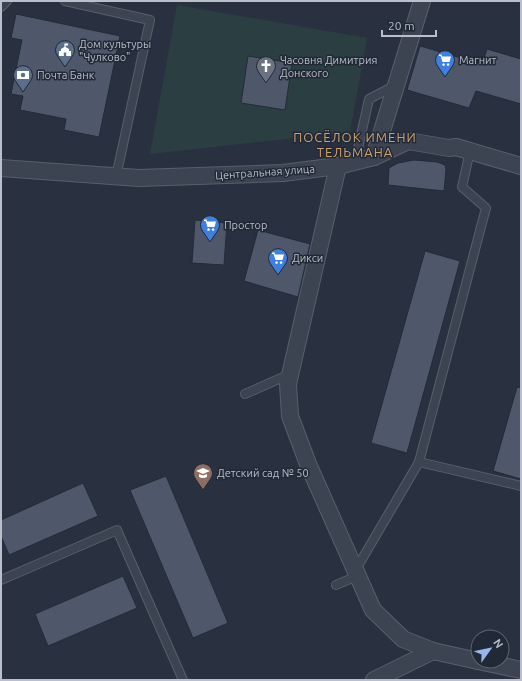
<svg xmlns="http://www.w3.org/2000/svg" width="522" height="681" font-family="Ubuntu,sans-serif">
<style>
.green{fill:#2b3e42}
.building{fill:#4f586a;stroke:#232b38}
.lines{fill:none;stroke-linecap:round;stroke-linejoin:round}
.service-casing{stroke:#585f6b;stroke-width:10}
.minor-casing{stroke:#585f6b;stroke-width:18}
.service{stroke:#3d4451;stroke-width:8}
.minor{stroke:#3d4451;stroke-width:16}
.labels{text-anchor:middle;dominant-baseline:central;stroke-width:3;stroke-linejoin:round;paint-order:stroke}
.poi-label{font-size:11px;fill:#babfcb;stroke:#212936;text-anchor:start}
.street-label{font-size:11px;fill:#babfcb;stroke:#212936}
.quarter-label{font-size:13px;letter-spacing:1px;fill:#d0a070;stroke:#212936}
</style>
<rect width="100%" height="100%" fill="#293141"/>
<polygon class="green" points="177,5 367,38 350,132 150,154"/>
<g class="building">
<polygon points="16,14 120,36 99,137 64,130 66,119 20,110 23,96 11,94 22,40 11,38"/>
<polygon points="420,46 482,64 487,49 521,59 521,104 476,91 469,108 407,90"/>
<polygon points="248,56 292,63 285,110 241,103"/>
<polygon points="414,160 437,162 445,165 446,170 444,191 388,185 389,168 398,163"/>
<polygon points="195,220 227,223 224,265 192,263"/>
<polygon points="258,230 310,244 298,297 244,281"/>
<polygon points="425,251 460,261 407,453 371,443"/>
<polygon points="517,387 521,388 521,479 493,471"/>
<polygon points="166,476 228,623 193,638 130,490"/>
<polygon points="83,483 98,516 9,555 1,536 1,520"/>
<polygon points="123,576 137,608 48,646 35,614"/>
</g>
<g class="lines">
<g class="service-casing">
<g id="service">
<polyline points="65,1 150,20 116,177"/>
<polyline points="1,7 7,1"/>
<polyline points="355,162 369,99 396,85"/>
<polyline points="245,394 290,374"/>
<polyline points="419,462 486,208 462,187 470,151"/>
<polyline points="355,571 419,462 521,486"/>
<polyline points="1,580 117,530 183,680"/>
<polyline points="336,585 357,576"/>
</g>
</g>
<g class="minor-casing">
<g id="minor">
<polyline points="374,157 422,1"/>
<polyline points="338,166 288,384 290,416 308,464 373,610 403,639 433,651 478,661"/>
<polyline points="1,168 139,178 283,173 338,166 374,157 408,141 449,148 456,147 521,166"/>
<polyline points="478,661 521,670"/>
<polyline points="374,680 433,651"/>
</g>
</g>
<use href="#service" class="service"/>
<use href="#minor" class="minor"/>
</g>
<defs>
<g id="civic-pin" transform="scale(1)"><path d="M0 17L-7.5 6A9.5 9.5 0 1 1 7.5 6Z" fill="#5c6f8a" stroke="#212936"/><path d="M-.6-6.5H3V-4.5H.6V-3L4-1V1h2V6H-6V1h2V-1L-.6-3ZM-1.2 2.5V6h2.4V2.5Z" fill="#fff"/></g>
<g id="supermarket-pin" transform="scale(1)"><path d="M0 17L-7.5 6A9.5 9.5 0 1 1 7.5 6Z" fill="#3f7fe0" stroke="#212936"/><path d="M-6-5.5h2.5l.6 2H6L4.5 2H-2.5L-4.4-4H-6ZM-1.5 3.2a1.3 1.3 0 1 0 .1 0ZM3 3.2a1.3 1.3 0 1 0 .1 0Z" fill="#fff"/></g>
<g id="church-pin" transform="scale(1)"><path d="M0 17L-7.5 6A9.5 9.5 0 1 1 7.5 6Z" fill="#6b7280" stroke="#212936"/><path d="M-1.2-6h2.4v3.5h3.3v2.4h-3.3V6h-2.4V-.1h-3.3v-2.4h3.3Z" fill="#fff"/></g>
<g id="bank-pin" transform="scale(1)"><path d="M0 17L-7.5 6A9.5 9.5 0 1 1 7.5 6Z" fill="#5c6f8a" stroke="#212936"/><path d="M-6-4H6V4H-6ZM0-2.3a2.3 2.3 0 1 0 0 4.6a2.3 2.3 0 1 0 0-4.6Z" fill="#fff"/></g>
<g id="school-pin" transform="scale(1)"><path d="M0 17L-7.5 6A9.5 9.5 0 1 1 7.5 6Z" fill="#8d6e63" stroke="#212936"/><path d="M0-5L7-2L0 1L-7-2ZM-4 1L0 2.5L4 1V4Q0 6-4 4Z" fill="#fff"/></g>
</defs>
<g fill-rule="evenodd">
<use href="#civic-pin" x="65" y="50"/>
<use href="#supermarket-pin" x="445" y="60"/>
<use href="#church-pin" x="266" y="66"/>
<use href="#bank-pin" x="23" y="75"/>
<use href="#supermarket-pin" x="210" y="225"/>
<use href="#supermarket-pin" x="278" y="258"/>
<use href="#school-pin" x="203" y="473"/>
</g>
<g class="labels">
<g class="poi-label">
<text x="79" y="44">Дом культуры<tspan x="79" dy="13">"Чулково"</tspan></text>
<text x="280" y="60">Часовня Димитрия<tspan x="280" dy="13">Донского</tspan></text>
<text x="459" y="60">Магнит</text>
<text x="37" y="75">Почта Банк</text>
<text x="224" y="225">Простор</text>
<text x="292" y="258">Дикси</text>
<text x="217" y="473">Детский сад № 50</text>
</g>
<g class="street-label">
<text transform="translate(265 172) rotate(-4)">Центральная улица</text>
</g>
<g class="quarter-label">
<text x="355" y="137">ПОСЁЛОК ИМЕНИ<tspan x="355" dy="15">ТЕЛЬМАНА</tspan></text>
</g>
</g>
<rect width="522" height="681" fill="none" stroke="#babfcb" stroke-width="4"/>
<g transform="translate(490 649) rotate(57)"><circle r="19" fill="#212936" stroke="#5e6572"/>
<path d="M0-3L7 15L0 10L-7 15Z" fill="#98b5f2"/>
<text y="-6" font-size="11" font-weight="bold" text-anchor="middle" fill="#babfcb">N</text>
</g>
<path d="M382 30v6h54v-6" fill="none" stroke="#babfcb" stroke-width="2"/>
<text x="388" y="30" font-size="12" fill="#babfcb" stroke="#212936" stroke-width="3" paint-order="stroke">20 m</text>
</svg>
